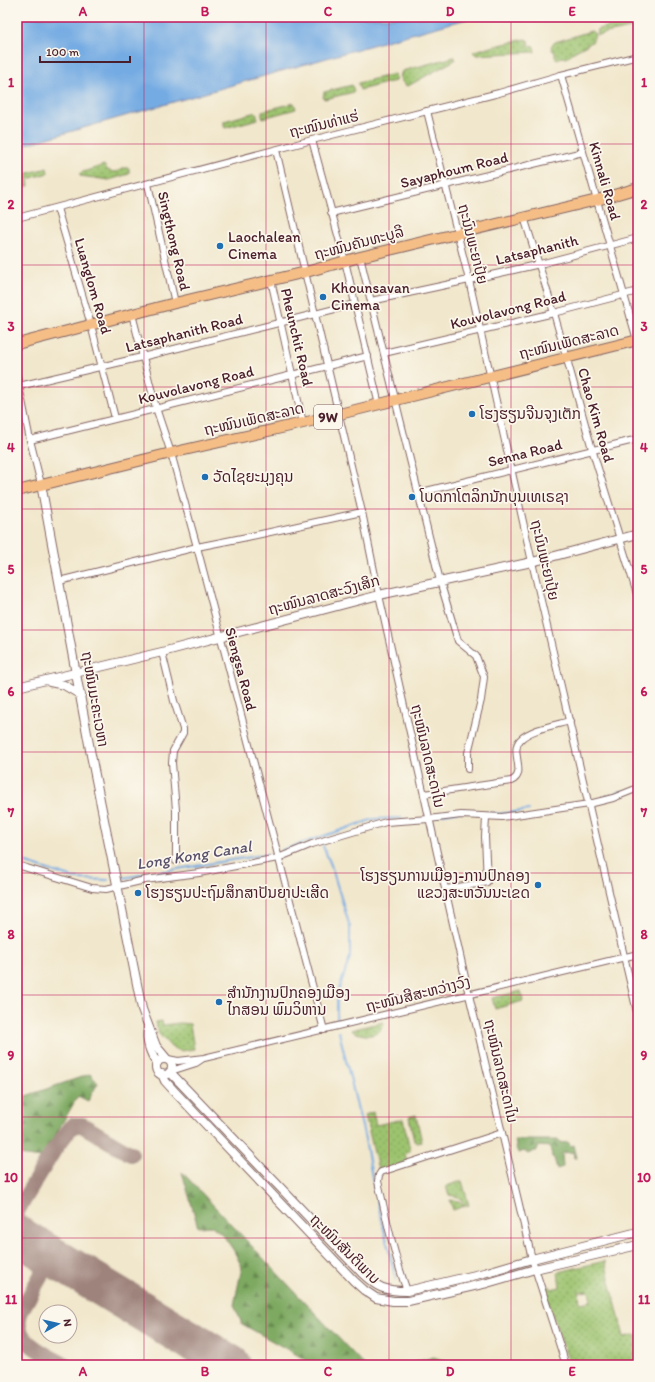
<svg xmlns="http://www.w3.org/2000/svg" width="655" height="1382" font-family="Itim,'Noto Sans Lao',sans-serif">
<style>
.grass{fill:url(#grass-dots);stroke:#73714c;fill-rule:evenodd}
.forest{fill:url(#forest-firs);stroke:#646446}
.water{fill:#75abe3;stroke:#606587}
.lines{fill:none;stroke-linecap:round;stroke-linejoin:round}
.stream{stroke:#75abe3;stroke-width:2}
.taxiway{stroke:#9e837c;stroke-width:16}
.runway{stroke:#9e837c;stroke-width:40}
.minor-casing{stroke:#846563;stroke-width:8}
.tertiary-casing{stroke:#846563;stroke-width:10}
.primary-casing{stroke:#846563;stroke-width:12}
.minor{stroke:#fff;stroke-width:6}
.tertiary{stroke:#fff;stroke-width:8}
.primary{stroke:#f6be87;stroke-width:10}
.grid{fill:none;stroke:#c2185b;stroke-width:1;stroke-opacity:0.55}
.poi-dot{fill:#1f6fb2;stroke:#fbf7ec;stroke-width:1.5}
.labels{text-anchor:middle;dominant-baseline:central;stroke-width:3.5;stroke-linejoin:round;paint-order:stroke}
.shield{fill:#fbf7ec;stroke:#7f6065;stroke-width:1}
.shield-label{font-size:14px;font-weight:bold;fill:#4a1f2b}
.street-label{font-size:15px;fill:#4a1f2b;stroke:#fbf7ec}
.poi-label{font-size:15px;fill:#4a1f2b;stroke:#fbf7ec;text-anchor:start}
.water-label{font-size:16px;font-style:italic;fill:#59506b;stroke:#fbf7ec}
.neatline{fill:none;stroke:#c2185b;stroke-width:1.5}
.grid-label{font-size:13px;text-anchor:middle;font-weight:bold;fill:#c2185b}
</style>
<defs>
<pattern id="grass-dots" width="8" height="8" patternUnits="userSpaceOnUse"><rect width="8" height="8" fill="#9cc36e"/><path d="M2 2h.1M6 6h.1" fill="none" stroke="#819e5b" stroke-width="1.8" stroke-linecap="round"/></pattern>
<pattern id="forest-firs" width="22" height="20" patternUnits="userSpaceOnUse"><rect width="22" height="20" fill="#7da961"/><path d="M5 1l3.5 6h-7zM16 11l3.5 6h-7z" fill="#688950"/></pattern>
</defs>
<rect width="100%" height="100%" fill="#fbf7ec"/>
<filter id="ink" filterUnits="userSpaceOnUse"><feTurbulence type="fractalNoise" baseFrequency=".025" numOctaves="2"/><feDisplacementMap in="SourceGraphic" scale="8" xChannelSelector="R" yChannelSelector="G"/><feConvolveMatrix kernelMatrix="1 2 1 2 8 2 1 2 1" color-interpolation-filters="sRGB"/></filter>
<filter id="wash" filterUnits="userSpaceOnUse"><feTurbulence type="fractalNoise" baseFrequency=".012" numOctaves="4" result="noise"/><feDisplacementMap in="SourceGraphic" scale="16" xChannelSelector="R" yChannelSelector="G"/><feGaussianBlur stdDeviation="0.9" result="paint"/><feColorMatrix in="noise" values="0 0 0 0 0 0 0 0 0 0 0 0 0 0 0 0 0 1.4 0 .05"/><feComposite in="paint" operator="in"/></filter>
<g filter="url(#wash)">
<rect width="100%" height="100%" fill="#f1e7cc"/>
<g class="grass">
<polygon points="603,17 638,17 638,18 601,24 599,18"/>
<polygon points="620,24 635,25 635,27 597,35 598,29"/>
<polygon points="591,31 594,32 595,35 592,42 572,53 567,58 562,57 557,59 555,57 555,52 552,50 551,46 555,42"/>
<polygon points="525,39 529,41 529,46 534,47 535,52 476,55 473,52 474,51"/>
<path d="M454,57H455V60L408,86L405,85C401,81 399,77 402,71Z"/>
<polygon points="394,74 396,79 395,81 360,90 358,83"/>
<polygon points="352,85 354,92 325,99 323,98 324,92"/>
<polygon points="294,103 296,109 263,118 262,117 262,111"/>
<polygon points="256,112 258,119 225,128 224,126 224,121"/>
<path d="M104,165C108,173 116,174 123,168H129V174L109,180L80,176V173Z"/>
<polygon points="47,168 48,173 28,179 29,186 22,187 21,182 17,179 17,176"/>
<polygon points="521,991 523,1001 495,1009 492,998"/>
<polygon points="162,1021 163,1025 179,1023 190,1024 194,1049 180,1051 171,1047 159,1034 156,1022"/>
<path d="M383,1022C382,1039 362,1037 351,1030Z"/>
<polygon points="373,1112 376,1125 403,1119 410,1149 410,1151 405,1154 407,1162 381,1170 378,1169 365,1115"/>
<polygon points="416,1115 422,1142 417,1143 414,1141 409,1117"/>
<polygon points="462,1181 469,1205 467,1206 458,1197 449,1195 446,1186"/>
<polygon points="450,1200 459,1201 465,1206 453,1210"/>
<path d="M605,1261L624,1337L638,1334V1365H570L543,1288L550,1286L551,1289L560,1287L558,1272ZM589,1291L591,1301L580,1303L579,1292Z"/>
</g>
<g class="forest">
<polygon points="90,1074 98,1083 88,1101 78,1096 42,1158 17,1155 17,1099"/>
<polygon points="515,1140 559,1140 561,1143 568,1142 571,1146 574,1145 577,1158 574,1158 573,1152 562,1153 563,1167 557,1169 554,1158 552,1157 550,1147 539,1146 537,1151 534,1151 528,1154 524,1151 519,1153 517,1151"/>
<polygon points="182,1172 364,1365 315,1365 242,1324 234,1305 242,1267 234,1251 223,1235 212,1226 198,1227"/>
<polygon points="434,1357 454,1365 412,1365 412,1363"/>
</g>
<polygon class="water" points="17,17 474,17 393,39 17,147"/>
<g class="lines">
<g class="stream">
<polyline points="603,798 622,791"/>
<polyline points="436,815 461,811 500,814 529,810"/>
<polyline points="323,846 331,865 350,927 350,957 337,995 337,1021"/>
<polyline points="282,850 374,819 402,818"/>
<polyline points="17,860 77,879 108,880"/>
<polyline points="123,878 268,854"/>
<polyline points="339,1032 365,1139 374,1188 396,1280"/>
</g>
<g class="taxiway">
<polyline points="17,1211 54,1150 69,1130 74,1125 82,1125 131,1154"/>
<path d="M52,1256L22,1309C7,1340 43,1352 64,1365"/>
</g>
<polyline class="runway" points="17,1235 231,1365"/>
</g>
</g>
<g filter="url(#ink)">
<g class="lines">
<g class="minor-casing">
<g id="minor">
<polyline points="561,75 637,340"/>
<polyline points="427,111 469,280 532,562 638,1016"/>
<polyline points="312,140 345,261 379,405"/>
<polyline points="276,150 362,512 379,595 469,995 502,1133 532,1259 566,1365"/>
<polyline points="148,184 175,303"/>
<polyline points="57,208 91,325 115,418"/>
<polyline points="331,213 583,152"/>
<polyline points="524,217 554,313 592,449 638,597"/>
<polyline points="17,218 312,140 499,93 561,75 638,56"/>
<polyline points="360,257 440,581 458,641 476,656 484,677 481,700 468,753 468,769"/>
<polyline points="271,280 303,423"/>
<polyline points="371,301 469,280 540,264 638,238"/>
<polyline points="132,314 156,408 171,453 197,547 324,1030"/>
<polyline points="384,353 554,313 638,291"/>
<polyline points="17,376 30,440 41,484"/>
<polyline points="19,386 142,357 355,304"/>
<polyline points="30,440 368,356"/>
<polyline points="418,493 638,439"/>
<polyline points="59,581 197,547 247,537 362,512"/>
<polyline points="162,652 174,701 183,729 183,733 173,751 172,763 176,810 176,861"/>
<path d="M424,794L511,781C528,774 509,752 520,740C530,729 556,725 570,721"/>
<polyline points="17,865 92,888 106,889 145,880 199,873 278,858 312,844 386,822 429,819 461,815 502,817 589,804 613,798 638,788"/>
<polyline points="446,889 483,883 487,882 485,837 486,817"/>
<polyline points="168,1059 178,1061 204,1058 638,954"/>
<polyline points="171,1071 196,1063 202,1059"/>
<path d="M407,1291C394,1255 386,1218 378,1181L379,1175L381,1172L502,1133"/>
</g>
</g>
<g class="tertiary-casing">
<g id="tertiary">
<polyline points="41,484 91,755 142,1009 156,1046 166,1058"/>
<polyline points="50,682 64,685 81,695"/>
<polyline points="17,687 162,652 379,595 532,562 638,534"/>
<path d="M148,1029C146,1041 150,1053 157,1063"/>
<circle cx="164" cy="1067" r="8"/>
<path d="M170,1072L362,1273C378,1288 384,1291 407,1291L484,1273L532,1259L638,1232"/>
<polyline points="162,1074 165,1081 175,1092 354,1281 364,1290 376,1298 393,1301 408,1301 487,1283 535,1269 638,1245"/>
</g>
</g>
<g class="primary-casing">
<g id="primary">
<polyline points="17,344 175,303 306,272 360,257 597,200 638,188"/>
<polyline points="17,491 171,453 303,423 638,340"/>
</g>
</g>
<use href="#minor" class="minor"/>
<use href="#tertiary" class="tertiary"/>
<use href="#primary" class="primary"/>
</g>
</g>
<path class="grid" d="M144,17V1365M266,17V1365M389,17V1365M511,17V1365M17,144H638M17,265H638M17,387H638M17,509H638M17,630H638M17,752H638M17,873H638M17,995H638M17,1117H638M17,1238H638"/>
<g class="poi-dot">
<circle cx="220" cy="246" r="4"/>
<circle cx="323" cy="297" r="4"/>
<circle cx="472" cy="414" r="4"/>
<circle cx="205" cy="477" r="4"/>
<circle cx="412" cy="497" r="4"/>
<circle cx="538" cy="885" r="4"/>
<circle cx="138" cy="893" r="4"/>
<circle cx="219" cy="1002" r="4"/>
</g>
<g class="labels">
<rect class="shield" x="314" y="405" width="28" height="24" rx="3"/>
<g class="shield-label">
<text x="328" y="417">9W</text>
</g>
<g class="street-label">
<text transform="translate(324 124) rotate(-14)">ຖະໜົນທ່າແຮ່</text>
<text transform="translate(454 170) rotate(-14)">Sayaphoum Road</text>
<text transform="translate(605 181) rotate(74)">Kinnali Road</text>
<text transform="translate(174 241) rotate(77)">Singthong Road</text>
<text transform="translate(359 243) rotate(-15)">ຖະໜົນຄັນທະບູລີ</text>
<text transform="translate(473 244) rotate(76)">ຖະນົນພະຍາປຸ້ຍ</text>
<text transform="translate(537 250) rotate(-14)">Latsaphanith</text>
<text transform="translate(93 286) rotate(74)">Luanglom Road</text>
<text transform="translate(508 310) rotate(-14)">Kouvolavong Road</text>
<text transform="translate(184 333) rotate(-14)">Latsaphanith Road</text>
<text transform="translate(297 337) rotate(77)">Pheunchit Road</text>
<text transform="translate(569 342) rotate(-14)">ຖະໜົນເພັດສະລາດ</text>
<text transform="translate(196 385) rotate(-14)">Kouvolavong Road</text>
<text transform="translate(596 415) rotate(74)">Chao Kim Road</text>
<text transform="translate(254 419) rotate(-13)">ຖະໜົນເພັດສະລາດ</text>
<text transform="translate(525 453) rotate(-14)">Senna Road</text>
<text transform="translate(545 560) rotate(77)">ຖະນົນພະຍາປຸ້ຍ</text>
<text transform="translate(324 595) rotate(-15)">ຖະໜົນລາດສະວົງເສິກ</text>
<text transform="translate(241 669) rotate(75)">Siengsa Road</text>
<text transform="translate(95 699) rotate(80)">ຖະໜົນມະຄະເວຫາ</text>
<text transform="translate(428 756) rotate(77)">ຖະໜົນລາດສະດາໄນ</text>
<text transform="translate(418 994) rotate(-14)">ຖະໜົນສີສະຫວ່າງວົງ</text>
<text transform="translate(501 1071) rotate(77)">ຖະໜົນລາດສະດາໄນ</text>
<text transform="translate(345 1249) rotate(45)">ຖະໜົນສັນຕິພາບ</text>
</g>
<g class="poi-label">
<text x="228" y="237">Laochalean<tspan x="228" dy="17">Cinema</tspan></text>
<text x="331" y="288">Khounsavan<tspan x="331" dy="17">Cinema</tspan></text>
<text x="480" y="414">ໂຮງຮຽນຈີນຈຸງເຕັກ</text>
<text x="213" y="477">ວັດໄຊຍະມຸງຄຸນ</text>
<text x="420" y="497">ໂບດກາໂຕລິກນັກບຸນເທເຣຊາ</text>
<text x="530" y="876" text-anchor="end">ໂຮງຮຽນການເມືອງ-ການປົກຄອງ<tspan x="530" dy="17">ແຂວງສະຫວັນນະເຂດ</tspan></text>
<text x="146" y="893">ໂຮງຮຽນປະຖົມສຶກສາປັນຍາປະເສີດ</text>
<text x="227" y="993">ສຳນັກງານປົກຄອງເມືອງ<tspan x="227" dy="17">ໄກສອນ ພົມວິຫານ</tspan></text>
</g>
<g class="water-label">
<text transform="translate(194 855) rotate(-9)">Long Kong Canal</text>
</g>
</g>
<rect width="655" height="1382" fill="none" stroke="#fbf7ec" stroke-width="44"/>
<g transform="translate(58 1324) rotate(82)"><circle r="19" fill="#fbf7ec" stroke="#b4a19f"/>
<path d="M0-3L7 15L0 10L-7 15Z" fill="#1f6fb2"/>
<text y="-6" font-size="11" font-weight="bold" text-anchor="middle" fill="#4a1f2b">N</text>
</g>
<path d="M40 56v6h90v-6" fill="none" stroke="#4a1f2b" stroke-width="2"/>
<text x="46" y="56" font-size="12" fill="#4a1f2b" stroke="#fbf7ec" stroke-width="3" paint-order="stroke">100 m</text>
<rect x="22" y="22" width="611" height="1338" class="neatline"/>
<g class="grid-label">
<text x="83" y="16">A</text>
<text x="205" y="16">B</text>
<text x="328" y="16">C</text>
<text x="450" y="16">D</text>
<text x="572" y="16">E</text>
<text x="11" y="87">1</text>
<text x="644" y="87">1</text>
<text x="11" y="209">2</text>
<text x="644" y="209">2</text>
<text x="11" y="331">3</text>
<text x="644" y="331">3</text>
<text x="11" y="452">4</text>
<text x="644" y="452">4</text>
<text x="11" y="574">5</text>
<text x="644" y="574">5</text>
<text x="11" y="696">6</text>
<text x="644" y="696">6</text>
<text x="11" y="817">7</text>
<text x="644" y="817">7</text>
<text x="11" y="939">8</text>
<text x="644" y="939">8</text>
<text x="11" y="1060">9</text>
<text x="644" y="1060">9</text>
<text x="11" y="1182">10</text>
<text x="644" y="1182">10</text>
<text x="11" y="1304">11</text>
<text x="644" y="1304">11</text>
<text x="83" y="1376">A</text>
<text x="205" y="1376">B</text>
<text x="328" y="1376">C</text>
<text x="450" y="1376">D</text>
<text x="572" y="1376">E</text>
</g>
</svg>
